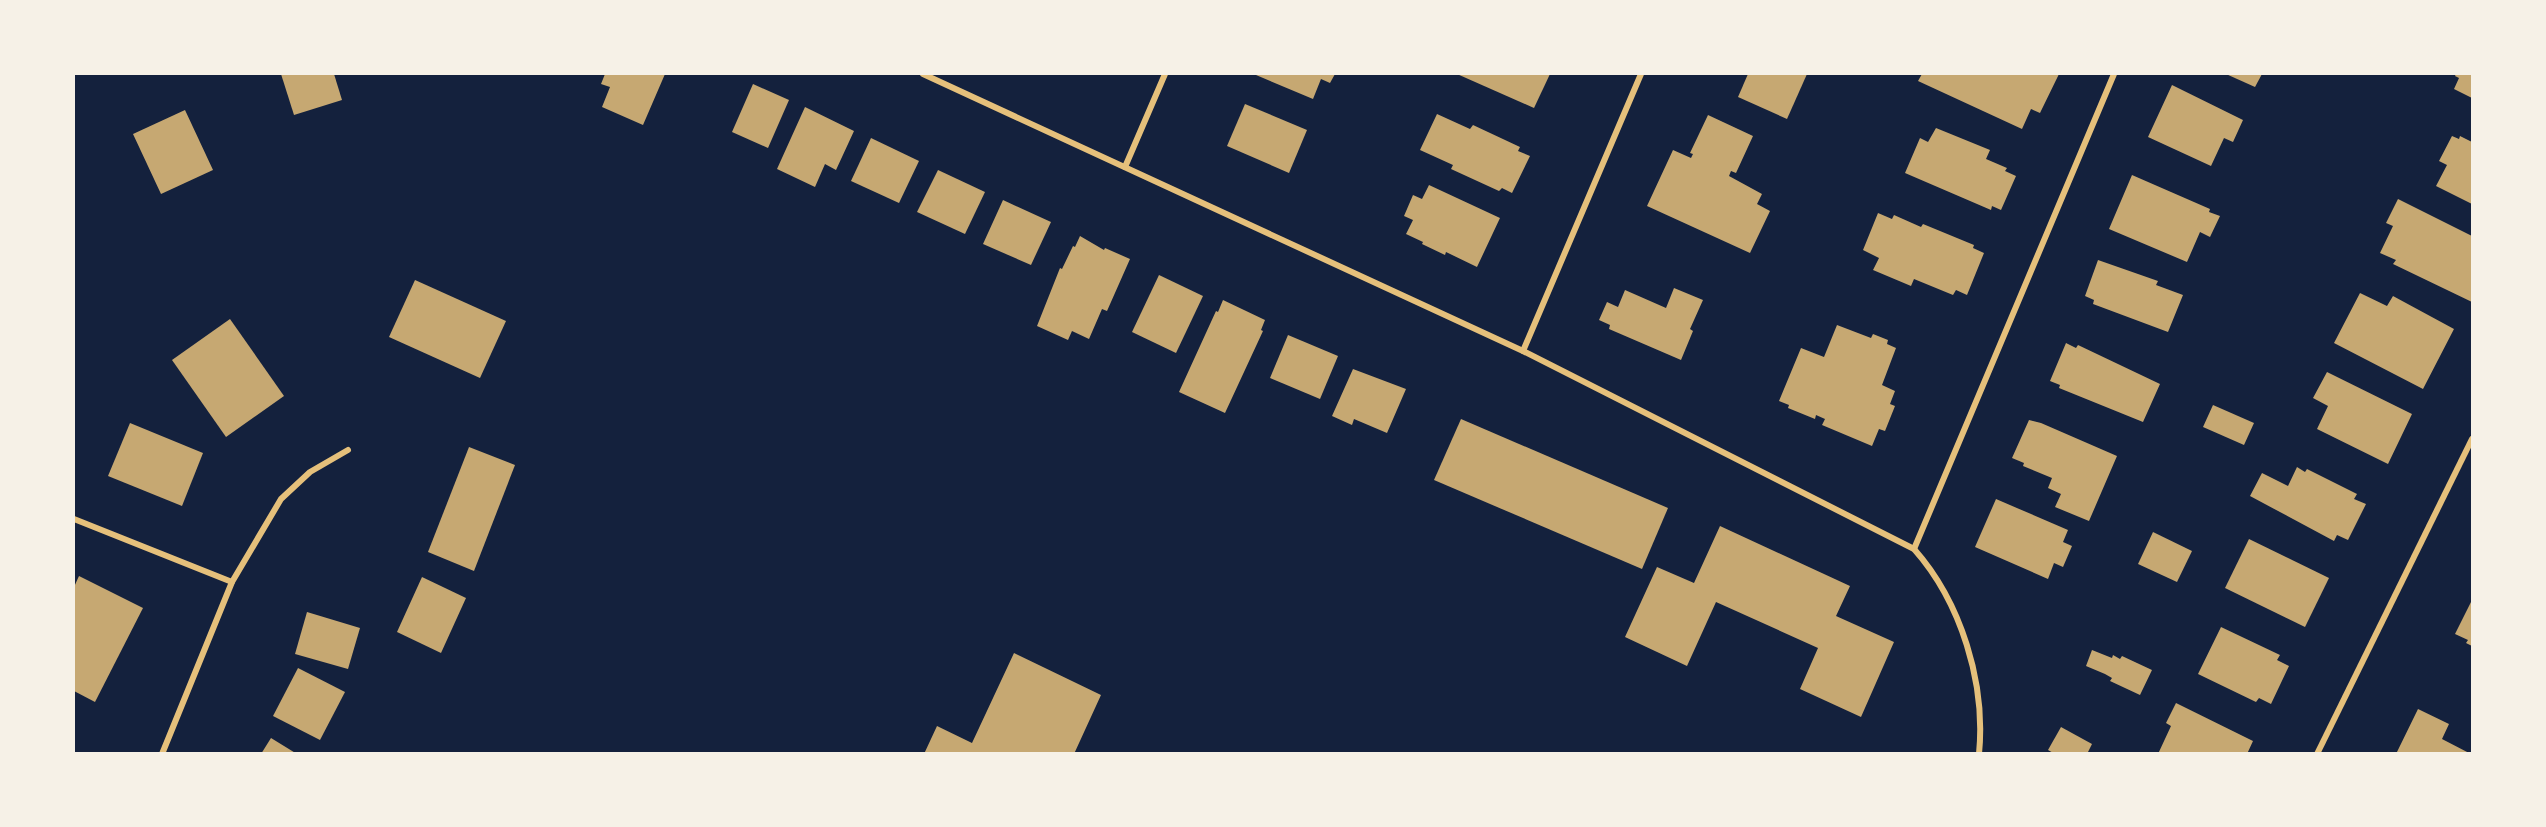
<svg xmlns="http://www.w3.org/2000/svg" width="2546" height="827" font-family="'Exo 2',sans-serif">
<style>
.building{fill:#c6a872}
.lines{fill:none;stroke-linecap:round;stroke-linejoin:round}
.minor{stroke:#e5c07b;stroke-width:6}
</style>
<rect width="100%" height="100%" fill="#14213d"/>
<g class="building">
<polygon points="281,74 334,74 342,100 294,115"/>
<polygon points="605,74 665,74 643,125 602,107 610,87 601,84"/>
<polygon points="1257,74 1335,74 1330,83 1321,79 1313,99 1256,75"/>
<polygon points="1457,74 1550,74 1534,108"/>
<polygon points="1748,74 1807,74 1787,119 1738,97"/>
<polygon points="1922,74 2059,74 2040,113 2031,109 2022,129 1918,81"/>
<polygon points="2226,74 2262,74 2255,87"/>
<polygon points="2456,74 2472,74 2472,98 2454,89 2459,78 2455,76"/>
<polygon points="753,84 789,100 768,148 732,132"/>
<polygon points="2172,85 2243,120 2233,142 2224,138 2211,166 2148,137"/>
<polygon points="1245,104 1307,130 1289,173 1227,146"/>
<polygon points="805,107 854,131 836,170 825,164 815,187 777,169"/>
<polygon points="185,110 213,170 161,194 133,134"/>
<polygon points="1437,114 1470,129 1473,125 1520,147 1518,151 1530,156 1512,193 1502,188 1499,191 1451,169 1453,165 1420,150"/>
<polygon points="1708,115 1753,136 1736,173 1731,171 1729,176 1762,194 1757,204 1770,211 1750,253 1647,206 1673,150 1691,158 1693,154 1690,153"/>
<polygon points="1936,128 1990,150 1986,159 2007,168 2005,171 2016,176 2001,210 1992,206 1991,210 1905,173 1920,138 1928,142"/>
<polygon points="2452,136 2459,139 2460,136 2472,142 2472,204 2436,186 2447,165 2439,161"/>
<polygon points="871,138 919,161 899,203 851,181"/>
<polygon points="938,170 985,192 965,234 917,212"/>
<polygon points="2132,175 2210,209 2209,212 2220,216 2210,237 2200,232 2187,262 2109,229"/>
<polygon points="1429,185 1500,218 1477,267 1446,252 1445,255 1422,244 1423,242 1406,234 1413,220 1404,216 1413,195 1422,199"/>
<polygon points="2398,199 2472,236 2472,302 2393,264 2396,260 2380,253 2393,226 2386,223"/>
<polygon points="1003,200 1051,222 1031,265 983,244"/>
<polygon points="1878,213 1892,219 1894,215 1921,227 1923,224 1974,245 1973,248 1984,253 1967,295 1956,290 1953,295 1914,279 1911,286 1873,270 1879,258 1863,250"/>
<polygon points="1080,236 1104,250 1105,248 1130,259 1107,311 1102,309 1089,339 1072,331 1068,340 1037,326 1060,268 1062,269 1073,246 1075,247"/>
<polygon points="2098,260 2158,281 2156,285 2183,295 2168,332 2093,304 2094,300 2085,296"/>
<polygon points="1159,275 1203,296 1176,353 1132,332"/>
<polygon points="415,280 506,321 480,378 389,337"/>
<polygon points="1674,288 1703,300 1690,329 1693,331 1681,360 1609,329 1610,325 1599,320 1607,302 1618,307 1625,290 1666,308"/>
<polygon points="2360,293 2387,306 2393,296 2454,329 2423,389 2334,343"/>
<polygon points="1223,300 1265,320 1261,330 1263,331 1225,413 1179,392 1216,311 1218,312"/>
<polygon points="230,319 284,396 226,437 172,360"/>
<polygon points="1837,325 1871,338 1873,334 1888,340 1887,344 1896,348 1882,385 1895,391 1890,404 1895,406 1885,431 1879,429 1872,446 1822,425 1825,419 1816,415 1815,419 1788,408 1789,405 1779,401 1801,348 1824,357"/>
<polygon points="1288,335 1338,356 1320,399 1270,378"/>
<polygon points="2066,343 2076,348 2078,345 2160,384 2143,422 2059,388 2060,385 2050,381"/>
<polygon points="1353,369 1406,389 1387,433 1354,419 1352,425 1332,416"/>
<polygon points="2327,372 2412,414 2388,464 2317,429 2328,406 2313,398"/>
<polygon points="2213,405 2254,423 2244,445 2203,427"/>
<polygon points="1461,419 1668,508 1642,569 1434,480"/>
<polygon points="2029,420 2041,423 2117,456 2089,521 2055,507 2061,494 2048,488 2052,478 2023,466 2024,463 2012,458"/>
<polygon points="130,423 203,453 182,506 108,476"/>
<polygon points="469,447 515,465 474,571 428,552"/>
<polygon points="2297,467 2305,472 2307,469 2357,494 2354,499 2366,504 2348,540 2337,535 2334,541 2250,496 2262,473 2288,486"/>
<polygon points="1996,499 2068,530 2063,542 2072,546 2063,567 2054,563 2048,579 1975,547"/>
<polygon points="1720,526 1850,586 1836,616 1894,642 1861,717 1800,689 1818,648 1716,602 1687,666 1625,637 1657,567 1694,583"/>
<polygon points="2153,532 2192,551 2177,582 2138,564"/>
<polygon points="2249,539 2329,578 2305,627 2225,588"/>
<polygon points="79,576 143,608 95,702 74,691 74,587"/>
<polygon points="422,577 466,598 441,653 397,632"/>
<polygon points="2472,600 2472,646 2466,643 2468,640 2455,634"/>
<polygon points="307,612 360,628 348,669 295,654"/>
<polygon points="2221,627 2280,655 2277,660 2289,666 2271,704 2259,698 2256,702 2198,674"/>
<polygon points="2092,650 2112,658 2113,655 2120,659 2122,656 2152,670 2140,695 2110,681 2112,678 2105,674 2086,666"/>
<polygon points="1014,653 1101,695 1074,754 924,754 937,726 972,743"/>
<polygon points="298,668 345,692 320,740 273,716"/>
<polygon points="2176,703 2253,741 2247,754 2158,754 2171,726 2166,723"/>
<polygon points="2418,709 2449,724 2442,739 2471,754 2396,754"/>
<polygon points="2061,727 2092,744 2087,754 2055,754 2048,750"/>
<polygon points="271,738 297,754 261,754"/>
</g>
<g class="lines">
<g class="minor">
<path d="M923,74L1523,351L1914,549C1961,602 1986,683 1979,754"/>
<polyline points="1125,167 1165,74"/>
<polyline points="1523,351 1641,74"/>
<polyline points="74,519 232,582"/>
<polyline points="1914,549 2114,74"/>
<polyline points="162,754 232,582 281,499 310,472 348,450"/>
<polyline points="2317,754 2472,439"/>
</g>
</g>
<rect width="2546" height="827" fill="none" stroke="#f6f1e7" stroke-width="150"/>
</svg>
